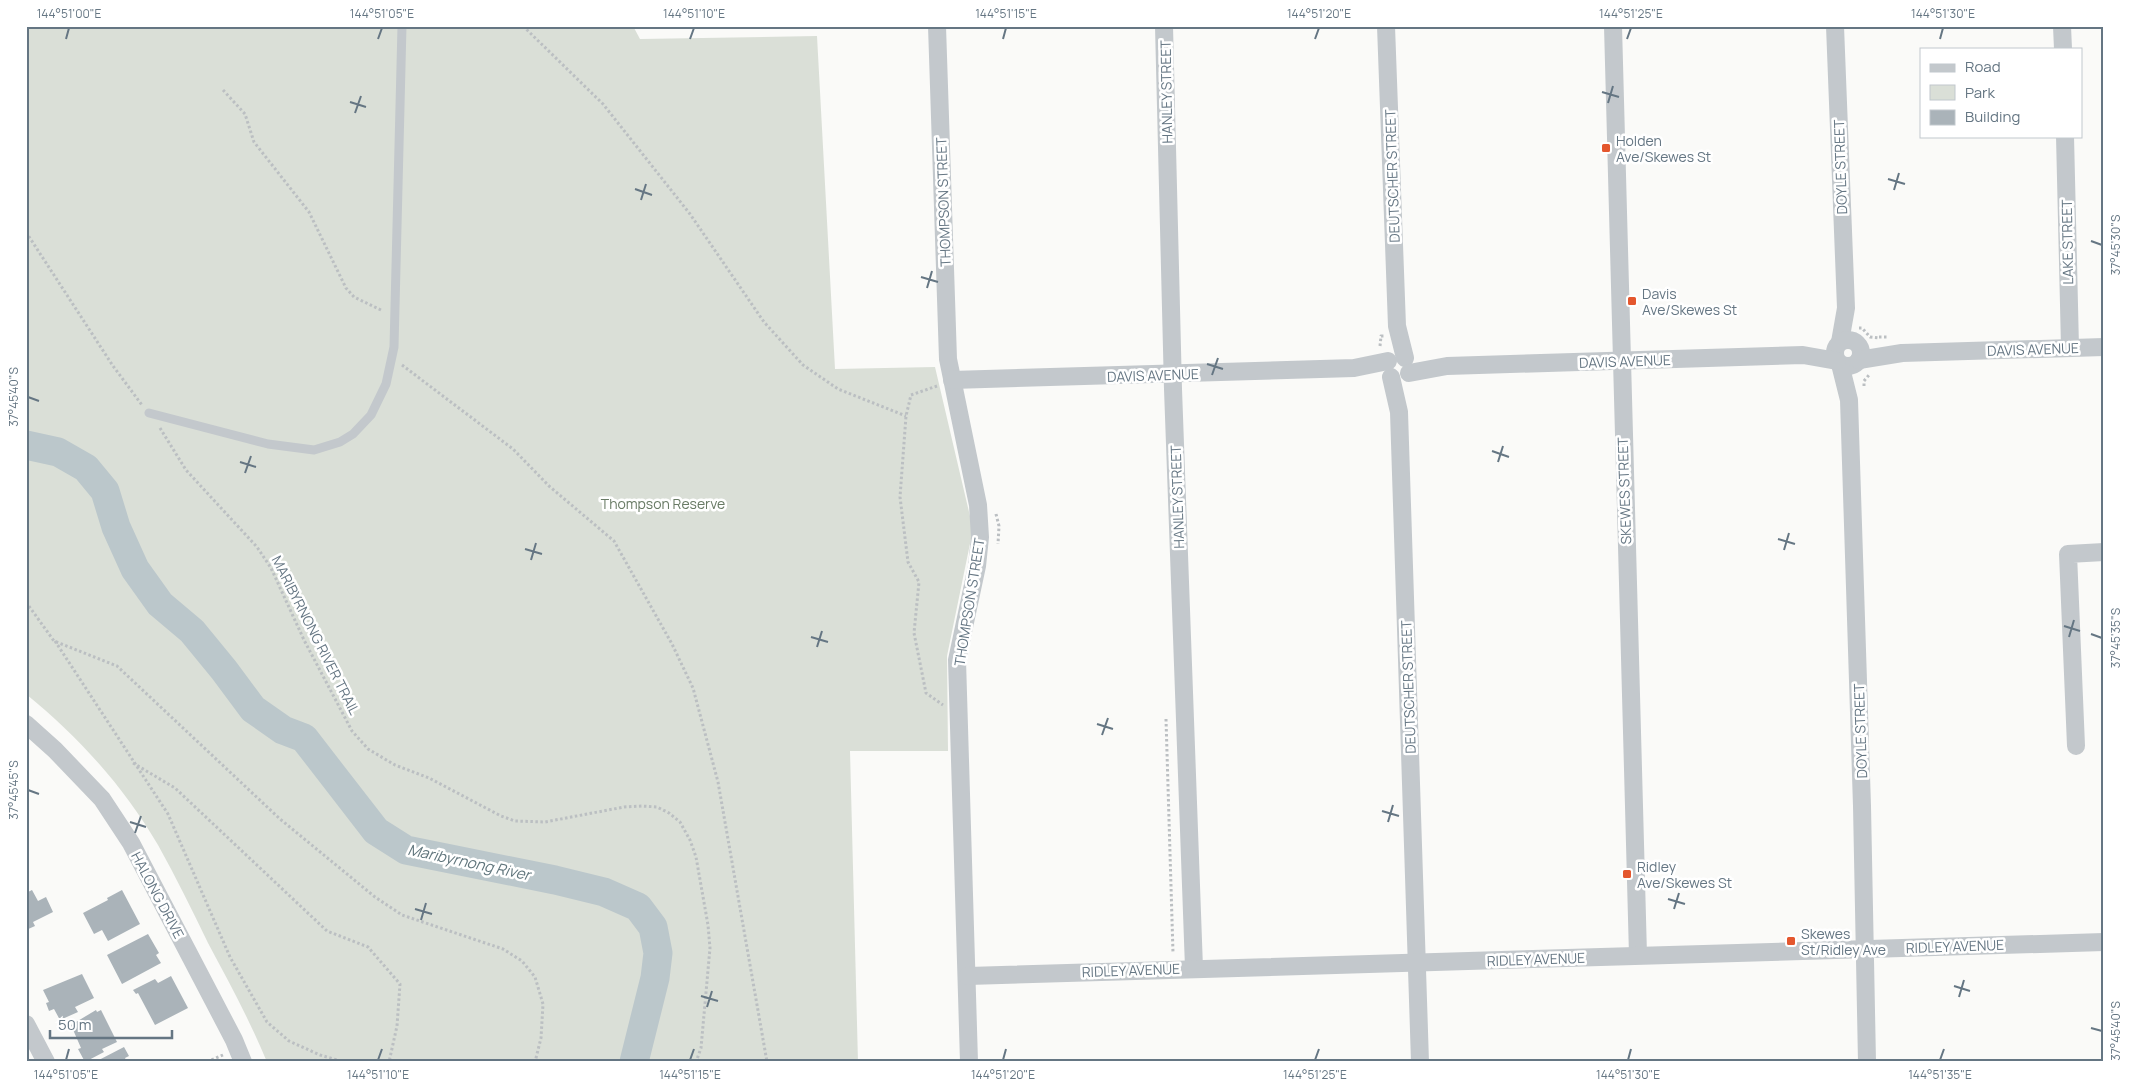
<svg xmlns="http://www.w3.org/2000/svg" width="2130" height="1088" font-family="Manrope,sans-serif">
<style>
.green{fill:#dadfd7}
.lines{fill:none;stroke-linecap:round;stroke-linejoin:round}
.river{stroke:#bbc7cb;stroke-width:29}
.building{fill:#aab3b9}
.path{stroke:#bbbfc2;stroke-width:3;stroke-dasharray:2.5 2.5;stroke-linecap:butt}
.service{stroke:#c3c8cc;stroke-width:9}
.minor{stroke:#c3c8cc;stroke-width:18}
.ticks{fill:none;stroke:#657683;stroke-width:2}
.poi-dot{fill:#e4572e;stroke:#fff;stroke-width:2}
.labels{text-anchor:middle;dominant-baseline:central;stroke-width:5;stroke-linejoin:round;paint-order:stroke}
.street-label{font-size:14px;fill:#657683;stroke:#fff}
.poi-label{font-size:14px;fill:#657683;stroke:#fff;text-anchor:start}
.park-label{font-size:14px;fill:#687a64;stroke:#fff}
.water-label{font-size:15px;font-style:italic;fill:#60757c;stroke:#fff}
.neatline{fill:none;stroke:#657683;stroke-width:2}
.ticks-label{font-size:12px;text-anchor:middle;fill:#657683}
</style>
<rect width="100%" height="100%" fill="#fafaf8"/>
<path class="green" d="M26,26H633L640,39L817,36L835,369L935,367L973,529L947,656L948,751H850L858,1062H267C250,1021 229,982 208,943C192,910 176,877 158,845C124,787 79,737 26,694Z"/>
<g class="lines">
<polyline class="river" points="26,445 58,452 86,468 105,491 116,527 135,569 160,604 192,631 224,670 253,709 283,730 304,738 376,831 406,850 555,880 604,892 638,907 653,927 658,953 655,978 634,1062"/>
</g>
<g class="building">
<polygon points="32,890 38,901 46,897 53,912 33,922 35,926 26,930 26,893"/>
<polygon points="122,890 140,924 108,941 102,930 94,934 83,913 108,900 107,898"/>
<polygon points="148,934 159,953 156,955 161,963 122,984 107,955"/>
<polygon points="82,974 94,998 75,1007 78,1012 60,1020 54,1009 49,1011 46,1003 49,1002 43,990"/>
<polygon points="171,976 188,1008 155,1025 138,993 136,994 133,990 155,979 158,983"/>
<polygon points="96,1010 97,1012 101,1010 117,1042 102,1049 104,1052 85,1062 78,1049 81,1048 71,1025"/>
<polygon points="124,1047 129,1056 125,1058 127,1062 95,1062"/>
</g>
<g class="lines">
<g class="path">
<polyline points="523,26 603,104 690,214 764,322 803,365 838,389 906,416"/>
<polyline points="223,90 245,114 254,142 309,212 346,288 354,297 383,311"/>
<polyline points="26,232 113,366 142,405"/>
<polyline points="1859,328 1862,328 1870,337 1879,338"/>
<polyline points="1879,337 1889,337"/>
<polyline points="1380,346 1381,336 1385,336"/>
<polyline points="402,365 513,449 549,486 614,541 672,644 693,688 718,782 767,1062"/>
<polyline points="937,386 911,395 906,416 900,497 908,562 919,582 914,633 926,693 943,705"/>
<polyline points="1864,386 1864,381 1869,375"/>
<polyline points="160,428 186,470 257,547 271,568 304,640 352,731 368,749 395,765 429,778 501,816 515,821 545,822 624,807 642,806 657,807 669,813 680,822 690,840 696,857 708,925 710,948 701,1048 696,1062"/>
<polyline points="996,514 999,526 998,544"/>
<polyline points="26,602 54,641 117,666 280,819 375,897 402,915 503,949 522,961 535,977 543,1004 541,1038 535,1062"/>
<polyline points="55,641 168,814 230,957 267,1022 289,1041 320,1055 344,1062"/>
<polyline points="1166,719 1173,953"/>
<polyline points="133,763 175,788 327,931 368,947 400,984 397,1026 389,1062"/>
<polyline points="207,1062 223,1055"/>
</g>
<polyline class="service" points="149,413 268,444 314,450 340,442 353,434 371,415 386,384 394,347 402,26"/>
<g class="minor">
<polyline points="937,26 948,359 978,505 980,537 977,566 957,660 969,1062"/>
<polyline points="1164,26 1173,389 1194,968"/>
<polyline points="1386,26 1397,326 1405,358"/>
<polyline points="1613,26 1638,955"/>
<polyline points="1835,26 1846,308 1840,342"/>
<polyline points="2062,26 2063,49"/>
<polyline points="2065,136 2070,347"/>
<circle cx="1848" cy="353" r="13"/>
<polyline points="1859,360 1902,353 2104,347"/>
<polyline points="1840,364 1849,400 1862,806 1867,1062"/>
<polyline points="1409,373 1447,366 1803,355 1837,361"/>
<polyline points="1391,377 1399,412 1420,1062"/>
<polyline points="952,380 1354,368 1388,361"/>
<polyline points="26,724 55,750 102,799 131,843 234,1040 243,1062"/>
<polyline points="2076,746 2068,554 2104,552"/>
<polyline points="968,976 2104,942"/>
<polyline points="26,1024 46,1062"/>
</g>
</g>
<path class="ticks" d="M66,39L69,28M378,39L382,28M690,39L694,28M1003,39L1006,28M1315,39L1319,28M1627,39L1631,28M1940,39L1943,28M1602,92L1619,97M350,102L366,107M1608,103L1613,86M355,113L361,96M1888,179L1905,184M635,189L652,195M1894,190L1899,173M641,200L646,184M2091,241L2102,245M921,277L938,282M927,288L932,271M1207,364L1223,369M1212,375L1218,358M28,397L39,401M1492,451L1509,457M240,462L256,467M1498,462L1503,446M245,473L251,456M1778,539L1795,544M525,549L542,554M1784,550L1789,533M531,560L536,543M2064,626L2080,631M2091,634L2102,638M811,637L828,642M2069,637L2074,620M817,647L822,631M1097,724L1113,729M1102,735L1108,718M28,790L39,794M1382,811L1399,816M130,822L146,827M1388,822L1393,805M135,833L141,816M1668,899L1685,904M415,909L432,914M1674,909L1679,893M421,920L426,903M1954,986L1970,991M701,996L718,1001M1959,997L1964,980M707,1007L712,991M2091,1028L2102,1031M66,1060L69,1049M378,1060L382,1049M690,1060L694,1049M1003,1060L1006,1049M1315,1060L1319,1049M1628,1060L1631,1049M1940,1060L1944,1049"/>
<g class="poi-dot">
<rect x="1601" y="143" width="10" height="10" rx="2.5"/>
<rect x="1627" y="296" width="10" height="10" rx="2.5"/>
<rect x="1622" y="869" width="10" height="10" rx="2.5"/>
<rect x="1786" y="936" width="10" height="10" rx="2.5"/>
</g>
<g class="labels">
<g class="street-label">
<text transform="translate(1166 92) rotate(-91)">HANLEY STREET</text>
<text transform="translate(1840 167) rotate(-92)">DOYLE STREET</text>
<text transform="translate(1392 176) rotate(-92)">DEUTSCHER STREET</text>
<text transform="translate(943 202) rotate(-92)">THOMPSON STREET</text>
<text transform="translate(2067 242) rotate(-91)">LAKE STREET</text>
<text transform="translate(2033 349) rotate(-2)">DAVIS AVENUE</text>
<text transform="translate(1625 361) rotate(-2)">DAVIS AVENUE</text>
<text transform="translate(1153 375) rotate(-2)">DAVIS AVENUE</text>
<text transform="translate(1624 491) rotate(-92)">SKEWES STREET</text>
<text transform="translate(1177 497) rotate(-92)">HANLEY STREET</text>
<text transform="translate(969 602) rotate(-81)">THOMPSON STREET</text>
<text transform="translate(316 635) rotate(63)">MARIBYRNONG RIVER TRAIL</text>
<text transform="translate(1408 687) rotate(-92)">DEUTSCHER STREET</text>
<text transform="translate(1860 731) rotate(-92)">DOYLE STREET</text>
<text transform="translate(158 895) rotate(62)">HALONG DRIVE</text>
<text transform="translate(1955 946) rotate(-2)">RIDLEY AVENUE</text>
<text transform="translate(1536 959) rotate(-2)">RIDLEY AVENUE</text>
<text transform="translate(1131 970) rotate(-2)">RIDLEY AVENUE</text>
</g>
<g class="poi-label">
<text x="1616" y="140">Holden<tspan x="1616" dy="16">Ave/Skewes St</tspan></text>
<text x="1642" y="293">Davis<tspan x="1642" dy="16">Ave/Skewes St</tspan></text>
<text x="1637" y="866">Ridley<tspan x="1637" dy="16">Ave/Skewes St</tspan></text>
<text x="1801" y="933">Skewes<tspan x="1801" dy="16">St/Ridley Ave</tspan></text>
</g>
<g class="park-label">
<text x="663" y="503">Thompson Reserve</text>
</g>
<g class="water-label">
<text transform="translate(469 862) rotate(12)">Maribyrnong River</text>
</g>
</g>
<rect width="2130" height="1088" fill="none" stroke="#ffffff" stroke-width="55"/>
<rect x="1920" y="48" width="162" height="90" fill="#ffffff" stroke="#c1c8cd"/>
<rect x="1930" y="64" width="25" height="8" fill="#c3c8cc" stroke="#c1c8cd"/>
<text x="1965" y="72" font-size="15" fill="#657683">Road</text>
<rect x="1930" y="85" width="25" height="15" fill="#dadfd7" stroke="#c1c8cd"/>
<text x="1965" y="98" font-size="15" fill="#657683">Park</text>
<rect x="1930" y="110" width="25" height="15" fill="#aab3b9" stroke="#c1c8cd"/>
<text x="1965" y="122" font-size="15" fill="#657683">Building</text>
<path d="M50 1030v8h122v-8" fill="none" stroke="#657683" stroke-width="2.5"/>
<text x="58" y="1030" font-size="15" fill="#657683" stroke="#ffffff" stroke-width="4" paint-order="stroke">50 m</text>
<rect x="28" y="28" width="2074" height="1032" class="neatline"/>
<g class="ticks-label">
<text x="69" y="18">144°51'00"E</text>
<text x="382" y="18">144°51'05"E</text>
<text x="694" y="18">144°51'10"E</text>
<text x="1006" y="18">144°51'15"E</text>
<text x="1319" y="18">144°51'20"E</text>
<text x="1631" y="18">144°51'25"E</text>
<text x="1943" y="18">144°51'30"E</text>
<text transform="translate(2116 245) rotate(-90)" y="4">37°45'30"S</text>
<text transform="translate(14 397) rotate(-90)" y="4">37°45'40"S</text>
<text transform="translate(2116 638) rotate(-90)" y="4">37°45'35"S</text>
<text transform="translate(14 790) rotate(-90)" y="4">37°45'45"S</text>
<text transform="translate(2116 1031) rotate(-90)" y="4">37°45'40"S</text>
<text x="66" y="1079">144°51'05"E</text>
<text x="378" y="1079">144°51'10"E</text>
<text x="690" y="1079">144°51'15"E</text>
<text x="1003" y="1079">144°51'20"E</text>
<text x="1315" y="1079">144°51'25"E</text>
<text x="1628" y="1079">144°51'30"E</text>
<text x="1940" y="1079">144°51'35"E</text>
</g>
</svg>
